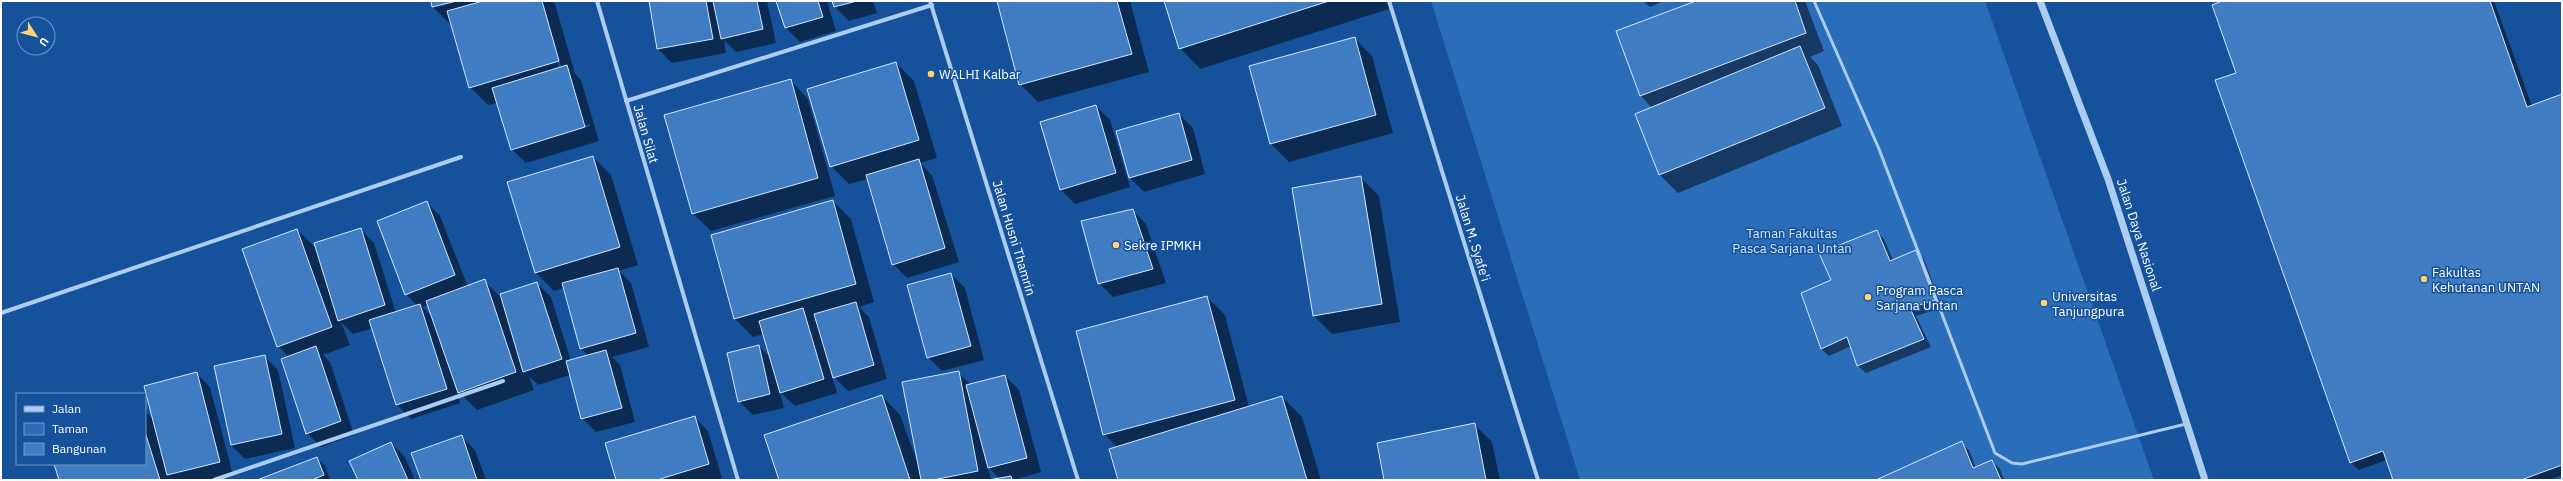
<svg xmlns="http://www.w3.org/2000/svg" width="2563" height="481" font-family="'IBM Plex Sans',sans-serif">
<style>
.green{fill:#2a6db9}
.shadow{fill:#0007;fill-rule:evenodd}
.building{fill:#3f7cc2;stroke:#d4e7fd}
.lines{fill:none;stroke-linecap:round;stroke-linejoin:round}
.service{stroke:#accdf2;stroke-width:3}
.minor{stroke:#accdf2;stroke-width:4}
.tertiary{stroke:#accdf2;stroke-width:7}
.poi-dot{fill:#ffd36e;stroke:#16529c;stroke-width:1.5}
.labels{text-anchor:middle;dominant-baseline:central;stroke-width:3;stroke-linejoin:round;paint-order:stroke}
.poi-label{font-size:13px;fill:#fff;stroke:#16529c;text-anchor:start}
.street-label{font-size:13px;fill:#fff;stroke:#16529c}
.park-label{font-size:13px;fill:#d4e7fd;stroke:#16529c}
</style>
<rect width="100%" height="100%" fill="#16529c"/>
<polygon class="green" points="1431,1 1985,1 2154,480 1580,480"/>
<g class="shadow">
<path d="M432,1H552L555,4L575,74L581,80L599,141L526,163L512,149L498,103L488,105L470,87L451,25L433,7ZM542,6H544L561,66L559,67ZM590,124V126L519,148V146Z"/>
<polygon points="650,1 767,1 776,43 736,52 724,40 726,53 672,63 658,49"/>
<polygon points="777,1 827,1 836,31 800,42 786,28"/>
<polygon points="833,1 873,1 877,13 849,21 835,7"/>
<polygon points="998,1 1130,1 1149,72 1038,102 1020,84"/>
<polygon points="1165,1 1387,1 1389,9 1200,69 1180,48"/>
<polygon points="1643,1 1664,1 1650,7"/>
<polygon points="1699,1 1805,1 1824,51 1810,57 1818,65 1842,126 1678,193 1660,175 1636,114 1652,108 1641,96 1617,32"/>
<polygon points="2225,1 2494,1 2532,106 2562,95 2562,475 2549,480 2394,480 2387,460 2359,470 2351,463 2216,81 2237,73"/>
<polygon points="1354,38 1372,56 1393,133 1289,162 1271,144 1250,67"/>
<polygon points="896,63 914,81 937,158 920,163 932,175 959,262 907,278 893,264 868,179 849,184 831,166"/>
<polygon points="790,80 808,99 835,196 711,231 692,213"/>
<polygon points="1096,106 1110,120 1130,187 1075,204 1061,190"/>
<polygon points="1179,114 1193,128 1205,174 1144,192 1130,178"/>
<path d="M593,157L611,175L638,265L619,271L631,283L649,347L612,357L620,365L635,422L596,432L582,418L570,375L538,385L529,376L534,390L477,410L457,390L460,403L411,419L397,405L373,328L353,334L341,322L350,345L323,355L330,362L354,435L321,447L307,433L289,357L278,346L297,230L318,250L360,229L374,243L396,313L417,306L406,294L426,202L440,216L468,287L484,281L502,298L537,283L551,297L571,361L588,356L581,348L564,288L554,291L536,273L509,183ZM428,305L432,317L423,307Z"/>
<polygon points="1361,178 1379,196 1400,322 1332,334 1314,316 1293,189"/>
<path d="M833,201L851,219L874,302L859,307L869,317L887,379L848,391L832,375L837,393L795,406L780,392L784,408L753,415L739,401L759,346L771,358L764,334L753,337L735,319L712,236ZM817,319L819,325L813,320Z"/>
<polygon points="1132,210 1146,224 1166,283 1113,297 1099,283"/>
<polygon points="1877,232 1884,239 1893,260 1916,251 1924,259 1942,308 1916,316 1931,347 1866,373 1858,366 1851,346 1829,356 1821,349 1802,294 1832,280"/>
<polygon points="951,274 965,288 984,360 942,371 928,357"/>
<polygon points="1207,297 1225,315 1249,407 1282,397 1302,417 1321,480 1119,480 1117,447 1104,434"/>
<polygon points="264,356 278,370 295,448 245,459 231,445"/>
<polygon points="958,372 971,385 1005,376 1019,390 1041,472 1014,480 994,480 1000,479 988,467 991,480 780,480 882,396 900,415 922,475"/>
<polygon points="196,373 210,387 233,475 215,480 60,480 55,464 145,464 145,411 153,419"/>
<polygon points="694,417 708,431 722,478 715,480 617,480"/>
<polygon points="1474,424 1492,442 1500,480 1385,480"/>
<polygon points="461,436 475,450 486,480 422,480"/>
<polygon points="391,443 405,457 415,480 359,480"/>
<polygon points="1961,443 1969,450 1976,468 1992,461 2000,469 2004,480 1877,480"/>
<polygon points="317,458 325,466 330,480 260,480"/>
</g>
<g class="building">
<polygon points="431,1 457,1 432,7"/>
<polygon points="483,1 542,1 559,61 469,88 447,11"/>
<polygon points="649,1 706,1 713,39 657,49"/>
<polygon points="713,1 757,1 763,29 721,39"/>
<polygon points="776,1 818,1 823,17 785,28"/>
<polygon points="832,1 857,1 834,7"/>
<polygon points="997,1 1117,1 1132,54 1019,85"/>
<polygon points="1164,1 1329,1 1179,49"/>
<polygon points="1696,1 1795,1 1806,33 1640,96 1616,31"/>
<polygon points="2222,1 2490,1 2527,107 2562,94 2562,465 2521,480 2393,480 2383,451 2350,463 2215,80 2236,73 2212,5"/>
<polygon points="1355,37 1376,115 1270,144 1249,66"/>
<polygon points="1800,46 1825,108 1659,175 1635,114"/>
<polygon points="896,62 919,140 830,167 807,89"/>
<polygon points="567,65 585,127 511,150 492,88"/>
<polygon points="791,79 818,178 692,214 664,115"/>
<polygon points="1096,105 1116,173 1060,190 1040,122"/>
<polygon points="1179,113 1192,160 1129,178 1116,131"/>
<polygon points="593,156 620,247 535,273 507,182"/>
<polygon points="919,159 945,248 892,265 866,175"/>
<polygon points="1361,176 1382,304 1313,316 1292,188"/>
<polygon points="833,200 856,284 734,319 711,235"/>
<polygon points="427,201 455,275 405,295 377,221"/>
<polygon points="1133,209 1153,269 1098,284 1081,221"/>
<polygon points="361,228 385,305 338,321 314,243"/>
<polygon points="297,229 332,327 277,347 242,249"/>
<polygon points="1877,230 1890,261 1916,250 1935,300 1910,308 1924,339 1857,366 1847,337 1821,349 1801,293 1831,280 1819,253"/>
<polygon points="618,268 636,333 580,349 562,283"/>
<polygon points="951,273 971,346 927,358 907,285"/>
<polygon points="485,279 516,372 458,393 426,301"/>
<polygon points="537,282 562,359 523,372 500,294"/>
<polygon points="1207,296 1235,400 1103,435 1076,331"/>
<polygon points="856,302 874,365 833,378 814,314"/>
<polygon points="420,304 447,389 396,405 369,320"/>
<polygon points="803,308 824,379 780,393 759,321"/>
<polygon points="759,345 770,394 738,402 727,353"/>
<polygon points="316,346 341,421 306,434 281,359"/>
<polygon points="606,350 622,408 581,419 566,361"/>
<polygon points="265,355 282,434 231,445 214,366"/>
<polygon points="959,371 978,471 933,480 921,480 902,382"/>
<polygon points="197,372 220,462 167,475 144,386"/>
<polygon points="1005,375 1027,458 988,468 966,385"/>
<polygon points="882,395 910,480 779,480 764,435"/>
<polygon points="1282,396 1307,480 1118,480 1109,449"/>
<polygon points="695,416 709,464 657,480 616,480 605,443"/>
<polygon points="1475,423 1486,480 1384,480 1377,443"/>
<polygon points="145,432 160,480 59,480 54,464 145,464"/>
<polygon points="462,435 477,480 421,480 411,453"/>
<polygon points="1962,441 1973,468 1992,460 2001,480 1876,480"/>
<polygon points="391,442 408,480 358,480 349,461"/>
<polygon points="317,457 324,475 312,480 257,480"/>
<polygon points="1011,476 1012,480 988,480"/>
</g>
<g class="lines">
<polyline class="service" points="1814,1 1879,149 1995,453 2012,463 2022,464 2186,424"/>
<g class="minor">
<polyline points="597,1 738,480"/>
<polyline points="930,1 1078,480"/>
<polyline points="1389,1 1538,480"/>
<polyline points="626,101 932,5"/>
<polyline points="1,313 461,157"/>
<polyline points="214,480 503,381"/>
</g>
<polyline class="tertiary" points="2040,1 2108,179 2205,480"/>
</g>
<g class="poi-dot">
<circle cx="931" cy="74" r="4"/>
<circle cx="1116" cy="245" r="4"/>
<circle cx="2424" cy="279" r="4"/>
<circle cx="1868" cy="297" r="4"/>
<circle cx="2044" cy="303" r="4"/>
</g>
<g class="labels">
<g class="poi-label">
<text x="939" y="74">WALHI Kalbar</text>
<text x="1124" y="245">Sekre IPMKH</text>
<text x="2432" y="272">Fakultas<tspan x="2432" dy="15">Kehutanan UNTAN</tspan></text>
<text x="1876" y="290">Program Pasca<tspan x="1876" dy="15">Sarjana Untan</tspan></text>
<text x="2052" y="296">Universitas<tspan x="2052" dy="15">Tanjungpura</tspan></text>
</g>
<g class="street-label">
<text transform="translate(646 134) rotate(74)">Jalan Silat</text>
<text transform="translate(2139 235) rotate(72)">Jalan Daya Nasional</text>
<text transform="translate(1014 238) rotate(73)">Jalan Husni Thamrin</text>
<text transform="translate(1473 238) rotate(73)">Jalan M. Syafe'i</text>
</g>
<g class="park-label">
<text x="1792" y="233">Taman Fakultas<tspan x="1792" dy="15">Pasca Sarjana Untan</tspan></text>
</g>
</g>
<rect width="2563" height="481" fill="none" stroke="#ffffff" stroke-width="4"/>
<rect x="16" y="393" width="130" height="72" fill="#16529c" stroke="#7397c4"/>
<rect x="24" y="406" width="20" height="6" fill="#accdf2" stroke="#7397c4"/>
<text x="52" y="413" font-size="12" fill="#ffffff">Jalan</text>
<rect x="24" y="423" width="20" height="12" fill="#2a6db9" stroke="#7397c4"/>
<text x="52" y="433" font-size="12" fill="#ffffff">Taman</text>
<rect x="24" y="443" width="20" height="12" fill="#3f7cc2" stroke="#7397c4"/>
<text x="52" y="453" font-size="12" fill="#ffffff">Bangunan</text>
<g transform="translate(36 36) rotate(126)"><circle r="19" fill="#16529c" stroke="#7397c4"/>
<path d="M0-3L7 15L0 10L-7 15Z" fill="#ffd36e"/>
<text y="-6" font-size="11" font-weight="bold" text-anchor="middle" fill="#ffffff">U</text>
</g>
</svg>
